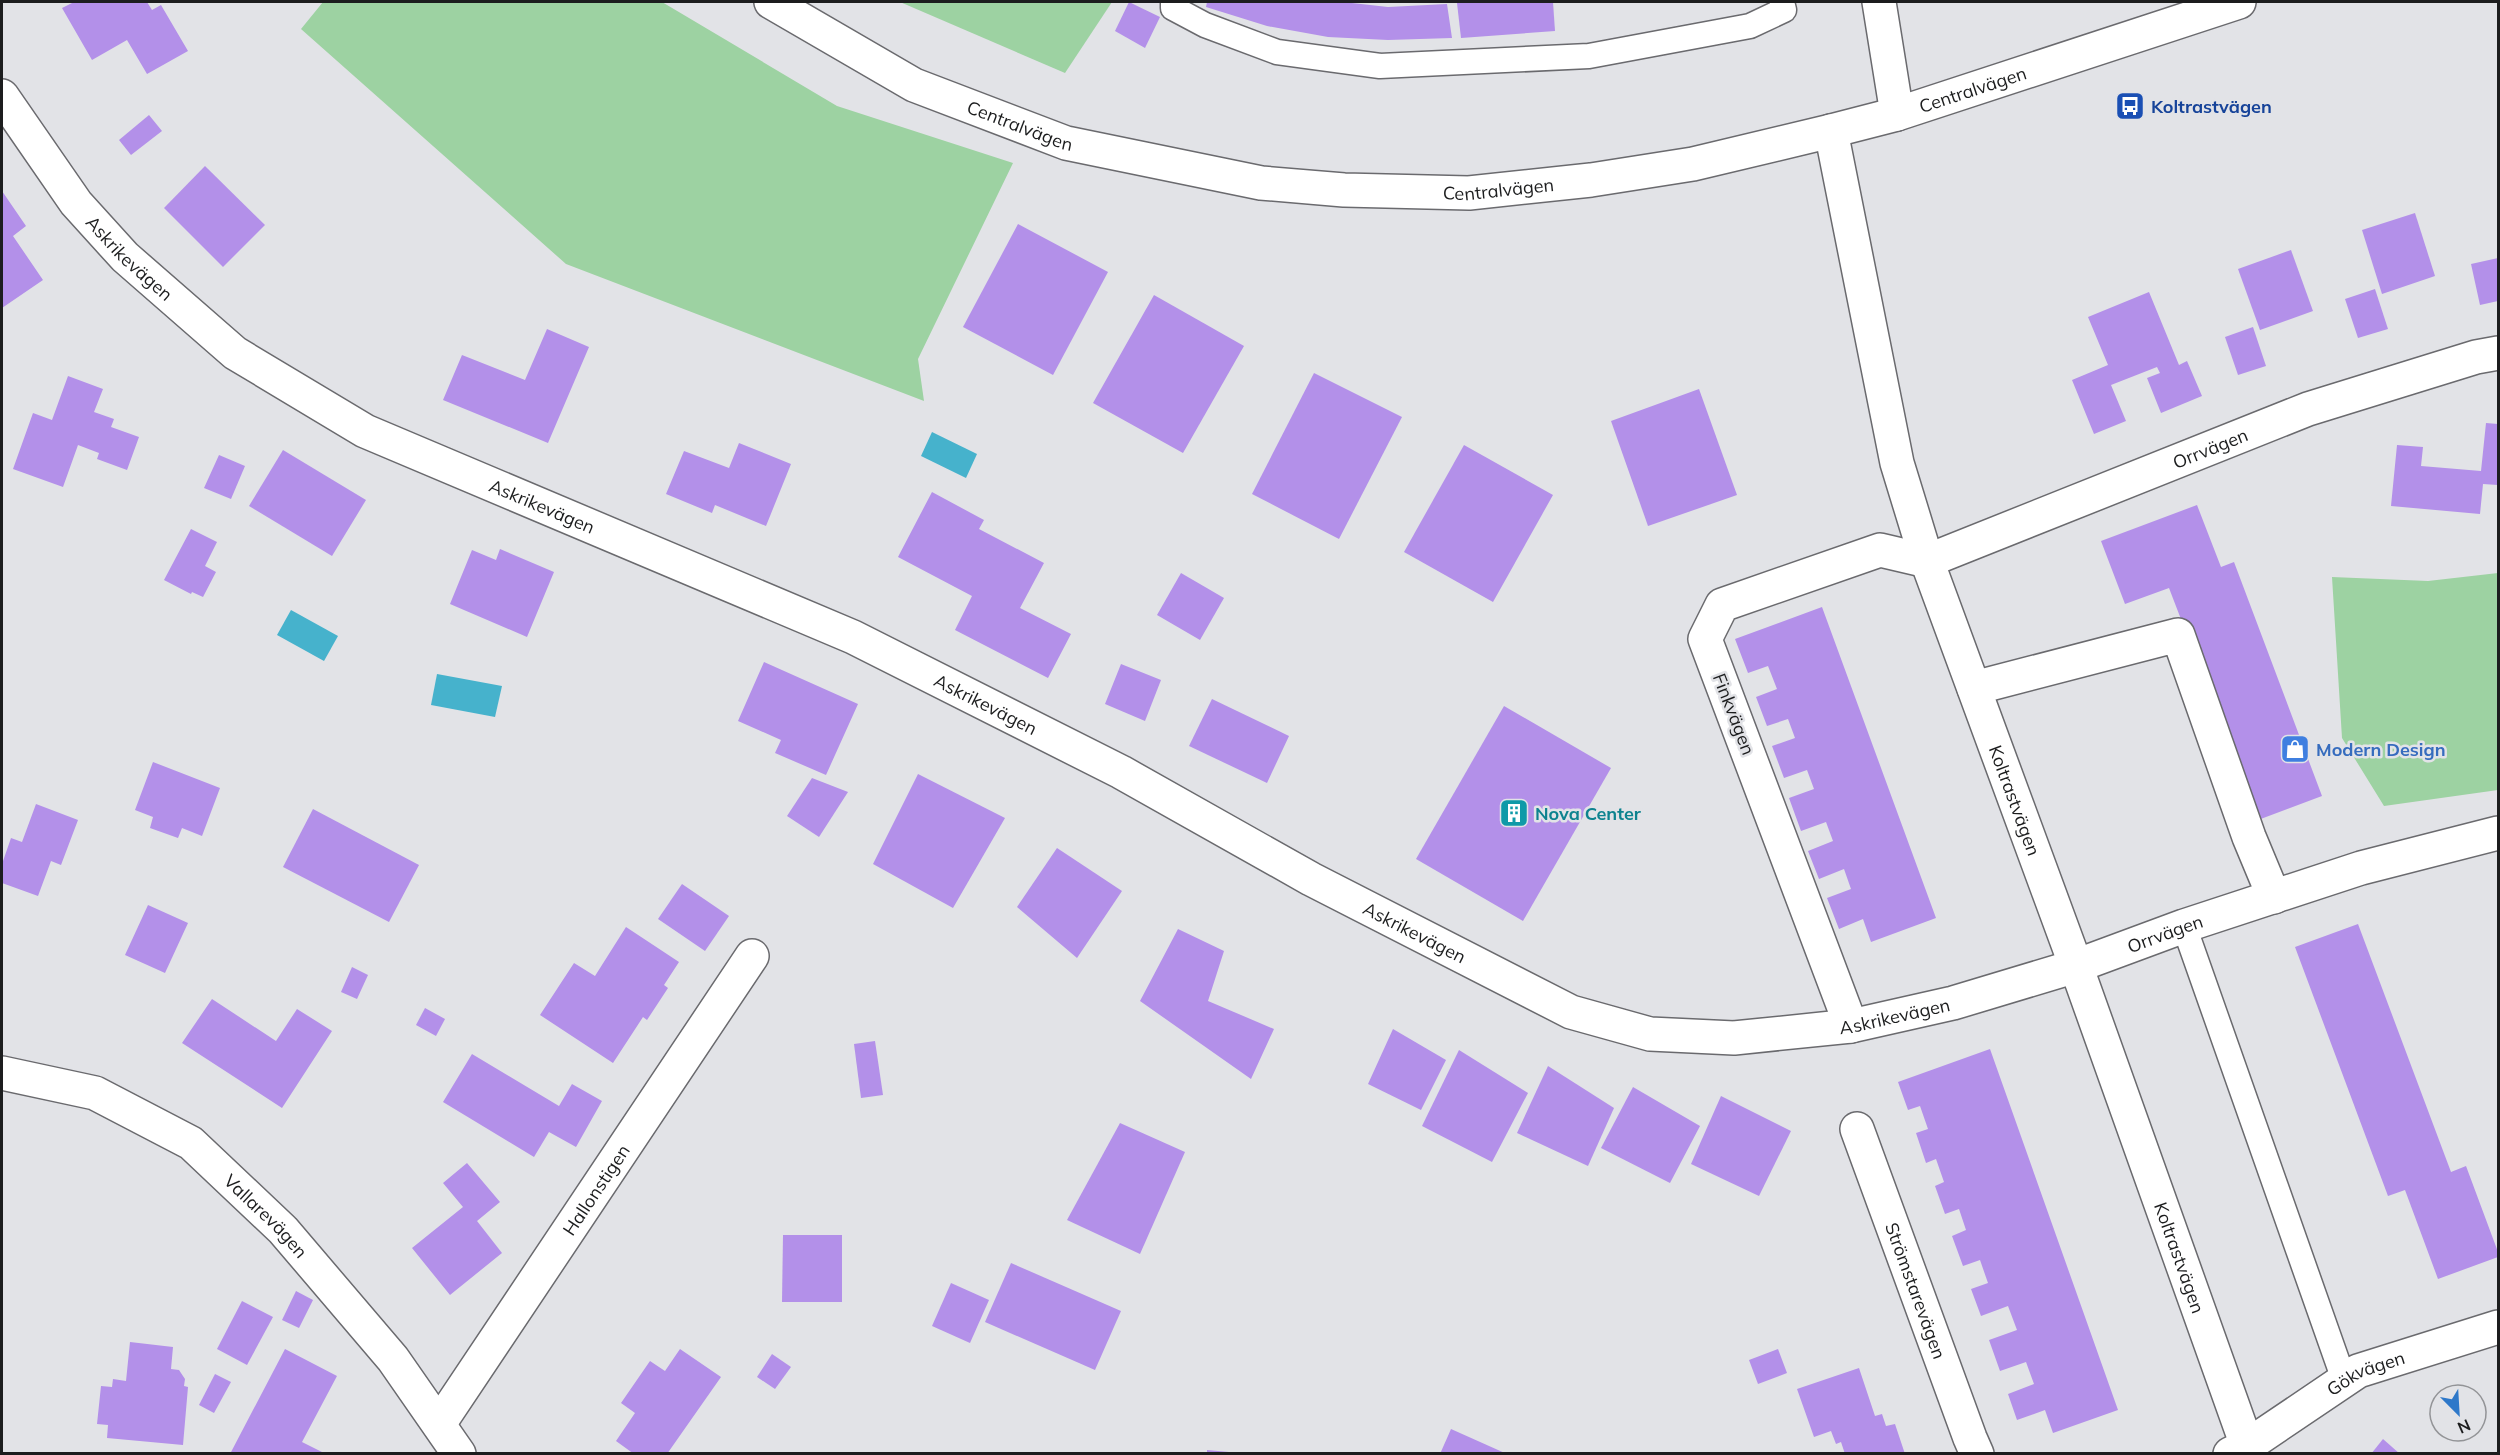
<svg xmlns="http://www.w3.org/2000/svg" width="2500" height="1455" font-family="Mulish,sans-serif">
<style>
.green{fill:#9dd2a2}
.water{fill:#46b2cc}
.building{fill:#b390e9}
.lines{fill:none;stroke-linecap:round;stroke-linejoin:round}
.service-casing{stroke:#6a6a6e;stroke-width:27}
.minor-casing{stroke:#6a6a6e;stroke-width:36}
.tertiary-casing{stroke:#6a6a6e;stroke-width:36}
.service{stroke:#fff;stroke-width:24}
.minor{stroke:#fff;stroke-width:33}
.tertiary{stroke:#fff;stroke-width:33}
.labels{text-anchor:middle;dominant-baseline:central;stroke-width:5;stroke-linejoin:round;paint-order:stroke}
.street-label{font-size:18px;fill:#1c1d1e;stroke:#e2e3e7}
.transit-label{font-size:18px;font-weight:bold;fill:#164399;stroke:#e2e3e7;text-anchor:start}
.shop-label{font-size:18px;font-weight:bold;fill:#366cbe;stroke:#e2e3e7;text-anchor:start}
.culture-label{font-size:18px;font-weight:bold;fill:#0d838f;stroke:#e2e3e7;text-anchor:start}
</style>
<rect width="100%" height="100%" fill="#e2e3e7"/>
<g class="green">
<polygon points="323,2 662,2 837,106 1013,163 918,359 924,401 566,264 301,29"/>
<polygon points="900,2 1112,2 1065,73"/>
<polygon points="2498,573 2498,790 2384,806 2342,738 2332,577 2428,581"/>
</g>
<g class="water">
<polygon points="932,432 977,454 966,478 921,456"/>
<polygon points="291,610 338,636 324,661 277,635"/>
<polygon points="437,674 502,686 495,717 431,705"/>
</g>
<g class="building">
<polygon points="74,2 147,2 152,10 161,5 188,51 147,74 127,40 92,60 62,8"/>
<polygon points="1129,2 1160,17 1145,48 1115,31"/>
<polygon points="1207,2 1343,2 1388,7 1447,4 1452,38 1388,40 1328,37 1267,26 1206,7"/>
<polygon points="1485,2 1553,2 1555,31 1461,38 1457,3"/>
<polygon points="149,115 162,131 131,155 119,140"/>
<polygon points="205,166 265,225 223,267 164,208"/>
<polygon points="2,191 26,226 13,236 43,280 2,308"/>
<polygon points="2415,213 2435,276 2382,294 2362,230"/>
<polygon points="1018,224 1108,272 1053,375 963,327"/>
<polygon points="2291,250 2313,311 2260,330 2238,269"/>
<polygon points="2498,258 2498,301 2480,305 2471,264"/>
<polygon points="2375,289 2388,329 2358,338 2345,299"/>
<polygon points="2149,292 2179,365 2187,361 2202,396 2161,413 2147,378 2160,373 2157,367 2111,385 2126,421 2094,434 2072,380 2108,365 2088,317"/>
<polygon points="1154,295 1244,346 1183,453 1093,403"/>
<polygon points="2253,327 2266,366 2238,375 2225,337"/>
<polygon points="547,329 589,347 548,443 443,400 462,355 525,380"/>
<polygon points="1314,373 1402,417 1339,539 1252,494"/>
<polygon points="68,376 103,389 94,412 114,419 111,427 139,437 127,470 97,459 99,453 78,445 63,487 13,469 33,413 52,420"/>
<polygon points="1699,389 1737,495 1648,526 1611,421"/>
<polygon points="2486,423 2498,424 2498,485 2483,484 2480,514 2391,506 2397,445 2423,447 2421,466 2481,471"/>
<polygon points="739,443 791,464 766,526 715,505 712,513 666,494 684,451 729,468"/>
<polygon points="1464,445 1553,495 1493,602 1404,552"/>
<polygon points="283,450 366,500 332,556 249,506"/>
<polygon points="219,455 245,466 231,499 204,488"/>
<polygon points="932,492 984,520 979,529 1044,563 1020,608 1071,634 1048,678 955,630 972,596 898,557"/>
<polygon points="2197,505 2221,567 2234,562 2322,796 2258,820 2169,588 2125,604 2101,541"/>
<polygon points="191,529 217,542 205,566 216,572 203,597 192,592 191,594 164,580"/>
<polygon points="500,549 554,572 527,637 450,604 472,550 496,560"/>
<polygon points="1181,573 1224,598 1200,640 1157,615"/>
<polygon points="1822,607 1936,918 1871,942 1863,919 1839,929 1827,898 1851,889 1844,869 1819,879 1808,851 1833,841 1826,822 1801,831 1789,798 1814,789 1807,770 1784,778 1772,746 1795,738 1788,719 1767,726 1756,697 1777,689 1768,666 1748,673 1735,639"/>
<polygon points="764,662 858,704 826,775 775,753 781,740 738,721"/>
<polygon points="1121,664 1161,680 1145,721 1105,704"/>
<polygon points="1212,699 1289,736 1267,783 1189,746"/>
<polygon points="1504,706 1611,768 1523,921 1416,859"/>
<polygon points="153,762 220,788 202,836 182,828 178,838 150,828 153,817 135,810"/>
<polygon points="918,774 1005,818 953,908 873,864"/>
<polygon points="812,778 848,792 819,837 787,816"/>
<polygon points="36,804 78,820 61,865 51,861 38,896 2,883 2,864 11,838 22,842"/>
<polygon points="313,809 419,865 389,922 283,867"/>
<polygon points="1057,848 1122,891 1077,958 1017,907"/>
<polygon points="682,884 729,916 705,951 658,919"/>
<polygon points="148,905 188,923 165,973 125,955"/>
<polygon points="2358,924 2451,1172 2466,1166 2498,1252 2498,1257 2438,1279 2405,1190 2388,1196 2295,947"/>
<polygon points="626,927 679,962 664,985 668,988 647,1020 643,1017 613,1063 540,1015 574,963 595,976"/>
<polygon points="1178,929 1224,951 1208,1001 1274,1029 1251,1079 1140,1001"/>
<polygon points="352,967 368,975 357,999 341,992"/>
<polygon points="212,999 276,1041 297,1009 332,1031 282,1108 182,1043"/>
<polygon points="425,1008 445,1019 436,1036 416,1025"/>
<polygon points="1393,1029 1446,1060 1421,1110 1368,1084"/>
<polygon points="875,1041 883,1095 861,1098 854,1044"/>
<polygon points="1990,1049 2118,1410 2053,1433 2045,1410 2017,1420 2008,1394 2034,1384 2026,1362 2000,1371 1989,1340 2017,1330 2008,1306 1981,1316 1971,1289 1988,1283 1980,1260 1963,1266 1952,1236 1966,1230 1959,1209 1945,1214 1935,1186 1944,1182 1936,1159 1926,1163 1916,1133 1928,1129 1920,1106 1908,1110 1898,1082"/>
<polygon points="1459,1050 1528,1093 1492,1162 1422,1126"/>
<polygon points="472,1054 559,1106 572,1084 602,1101 576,1147 549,1132 534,1157 443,1102"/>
<polygon points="1548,1066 1614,1108 1588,1166 1517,1133"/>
<polygon points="1633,1087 1700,1126 1670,1183 1601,1148"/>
<polygon points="1721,1096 1791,1131 1759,1196 1691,1164"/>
<polygon points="1120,1123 1185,1152 1140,1254 1067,1220"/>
<polygon points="467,1163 500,1202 477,1221 502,1253 450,1295 412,1248 463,1207 443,1183"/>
<polygon points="783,1235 842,1235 842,1302 782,1302"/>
<polygon points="1011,1263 1121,1311 1095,1370 985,1322"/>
<polygon points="951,1283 989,1300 970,1343 932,1326"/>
<polygon points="296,1291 313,1300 299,1328 282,1320"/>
<polygon points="242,1301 273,1317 247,1365 217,1349"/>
<polygon points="130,1342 173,1347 171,1369 179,1370 185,1379 184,1386 188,1387 183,1445 107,1438 108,1425 97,1424 101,1386 112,1387 113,1379 126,1381"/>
<polygon points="285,1349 337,1376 302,1442 326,1454 230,1454"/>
<polygon points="680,1349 721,1377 667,1454 634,1454 616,1441 635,1413 621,1403 650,1361 665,1371"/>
<polygon points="1778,1349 1787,1373 1758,1384 1749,1360"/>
<polygon points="772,1354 791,1367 775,1389 757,1377"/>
<polygon points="1859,1368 1875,1416 1882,1414 1886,1426 1895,1424 1905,1454 1845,1454 1841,1442 1836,1444 1831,1431 1814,1437 1797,1389"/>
<polygon points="215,1374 231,1382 214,1413 199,1405"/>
<polygon points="1451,1429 1507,1454 1440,1454"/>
<polygon points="2383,1439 2400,1454 2371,1454"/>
<polygon points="1207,1450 1229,1452 1229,1454 1207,1454"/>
</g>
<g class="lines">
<g class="service-casing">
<g id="service">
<polyline points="1173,2 1173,8 1205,25 1277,52 1380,66 1589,56 1750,26 1784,10 1782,2"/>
<polyline points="2184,926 2344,1380"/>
</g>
</g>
<g class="minor-casing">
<g id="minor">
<polyline points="1879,2 1897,114"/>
<path id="s1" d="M2,96L76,203L125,257L235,353L365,431L853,637L1121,772L1311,879L1571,1012L1650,1034L1734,1038L1851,1026L1953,1003L2076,966L2184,926L2361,868L2498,833"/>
<path id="s2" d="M1831,131L1897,463L1927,561L2076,966L2250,1454"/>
<polyline points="1974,688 2178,635 2249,837 2274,897"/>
<path id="s3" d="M1851,1026L1705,639L1722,605L1880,550L1927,561L2308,409L2476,357L2498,353"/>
<path id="s4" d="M2,1073L95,1093L191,1143L283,1230L393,1359L459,1454"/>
<path id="s5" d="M1857,1129L1970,1438L1977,1454"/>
<path id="s6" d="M439,1424L752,956"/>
<path id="s7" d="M2230,1454L2247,1446L2358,1371L2498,1327"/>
</g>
</g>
<g class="tertiary-casing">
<g id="tertiary">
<path id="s8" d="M771,2L914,85L1066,143L1261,183L1344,190L1469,193L1591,180L1693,164L1831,131L1897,114L2239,2"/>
</g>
</g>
<use href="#service" class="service"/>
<use href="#minor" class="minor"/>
<use href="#tertiary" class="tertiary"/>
</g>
<defs>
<g id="bus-square" transform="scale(1.5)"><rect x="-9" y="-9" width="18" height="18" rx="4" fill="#1a4fb4" stroke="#e2e3e7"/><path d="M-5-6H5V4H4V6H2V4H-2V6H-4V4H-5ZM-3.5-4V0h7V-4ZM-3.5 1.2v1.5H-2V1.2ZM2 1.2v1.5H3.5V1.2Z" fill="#fff"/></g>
<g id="shop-square" transform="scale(1.5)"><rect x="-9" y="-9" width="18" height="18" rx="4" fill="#3f7fe0" stroke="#e2e3e7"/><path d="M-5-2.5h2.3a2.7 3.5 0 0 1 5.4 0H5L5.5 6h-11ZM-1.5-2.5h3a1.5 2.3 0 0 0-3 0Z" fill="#fff"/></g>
<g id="building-square" transform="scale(1.5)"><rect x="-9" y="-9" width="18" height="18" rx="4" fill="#0f9aa8" stroke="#e2e3e7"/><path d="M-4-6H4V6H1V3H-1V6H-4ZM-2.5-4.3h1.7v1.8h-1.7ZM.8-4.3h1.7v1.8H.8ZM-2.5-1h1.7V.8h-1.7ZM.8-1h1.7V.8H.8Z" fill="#fff"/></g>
</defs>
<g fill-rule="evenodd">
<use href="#bus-square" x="2130" y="106"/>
<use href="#shop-square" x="2295" y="749"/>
<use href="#building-square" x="1514" y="813"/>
</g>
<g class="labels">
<g class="street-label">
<text stroke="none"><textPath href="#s8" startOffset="1251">Centralvägen</textPath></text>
<text stroke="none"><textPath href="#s8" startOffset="279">Centralvägen</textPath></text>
<text stroke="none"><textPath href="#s8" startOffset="765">Centralvägen</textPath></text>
<text stroke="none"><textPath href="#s1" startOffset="207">Askrikevägen</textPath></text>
<text stroke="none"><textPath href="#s3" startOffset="972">Orrvägen</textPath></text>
<text stroke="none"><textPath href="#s1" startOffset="693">Askrikevägen</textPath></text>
<text stroke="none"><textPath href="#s1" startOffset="1179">Askrikevägen</textPath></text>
<text transform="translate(1734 714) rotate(69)">Finkvägen</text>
<text stroke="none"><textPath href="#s2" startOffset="696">Koltrastvägen</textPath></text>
<text stroke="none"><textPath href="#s1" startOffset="1665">Askrikevägen</textPath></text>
<text stroke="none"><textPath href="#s1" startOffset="2452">Orrvägen</textPath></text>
<text stroke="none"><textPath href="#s1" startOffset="2169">Askrikevägen</textPath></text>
<text stroke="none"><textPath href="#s6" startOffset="282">Hallonstigen</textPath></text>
<text stroke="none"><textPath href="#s4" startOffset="308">Vallarevägen</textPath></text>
<text stroke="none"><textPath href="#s2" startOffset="1182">Koltrastvägen</textPath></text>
<text stroke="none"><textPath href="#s5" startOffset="172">Strömstarevägen</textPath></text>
<text stroke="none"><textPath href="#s7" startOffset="159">Gökvägen</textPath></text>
</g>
<g class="transit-label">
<text x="2151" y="106">Koltrastvägen</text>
</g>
<g class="shop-label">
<text x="2316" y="749">Modern Design</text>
</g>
<g class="culture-label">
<text x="1535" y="813">Nova Center</text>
</g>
</g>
<rect width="2500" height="1455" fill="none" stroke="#1c1d1e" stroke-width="6"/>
<g transform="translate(2458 1413) rotate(156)"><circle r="28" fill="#e2e3e7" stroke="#939497" stroke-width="1.5"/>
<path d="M0-4.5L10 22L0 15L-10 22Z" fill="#2e78c9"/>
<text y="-9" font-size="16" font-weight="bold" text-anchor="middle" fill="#1c1d1e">N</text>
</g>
</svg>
